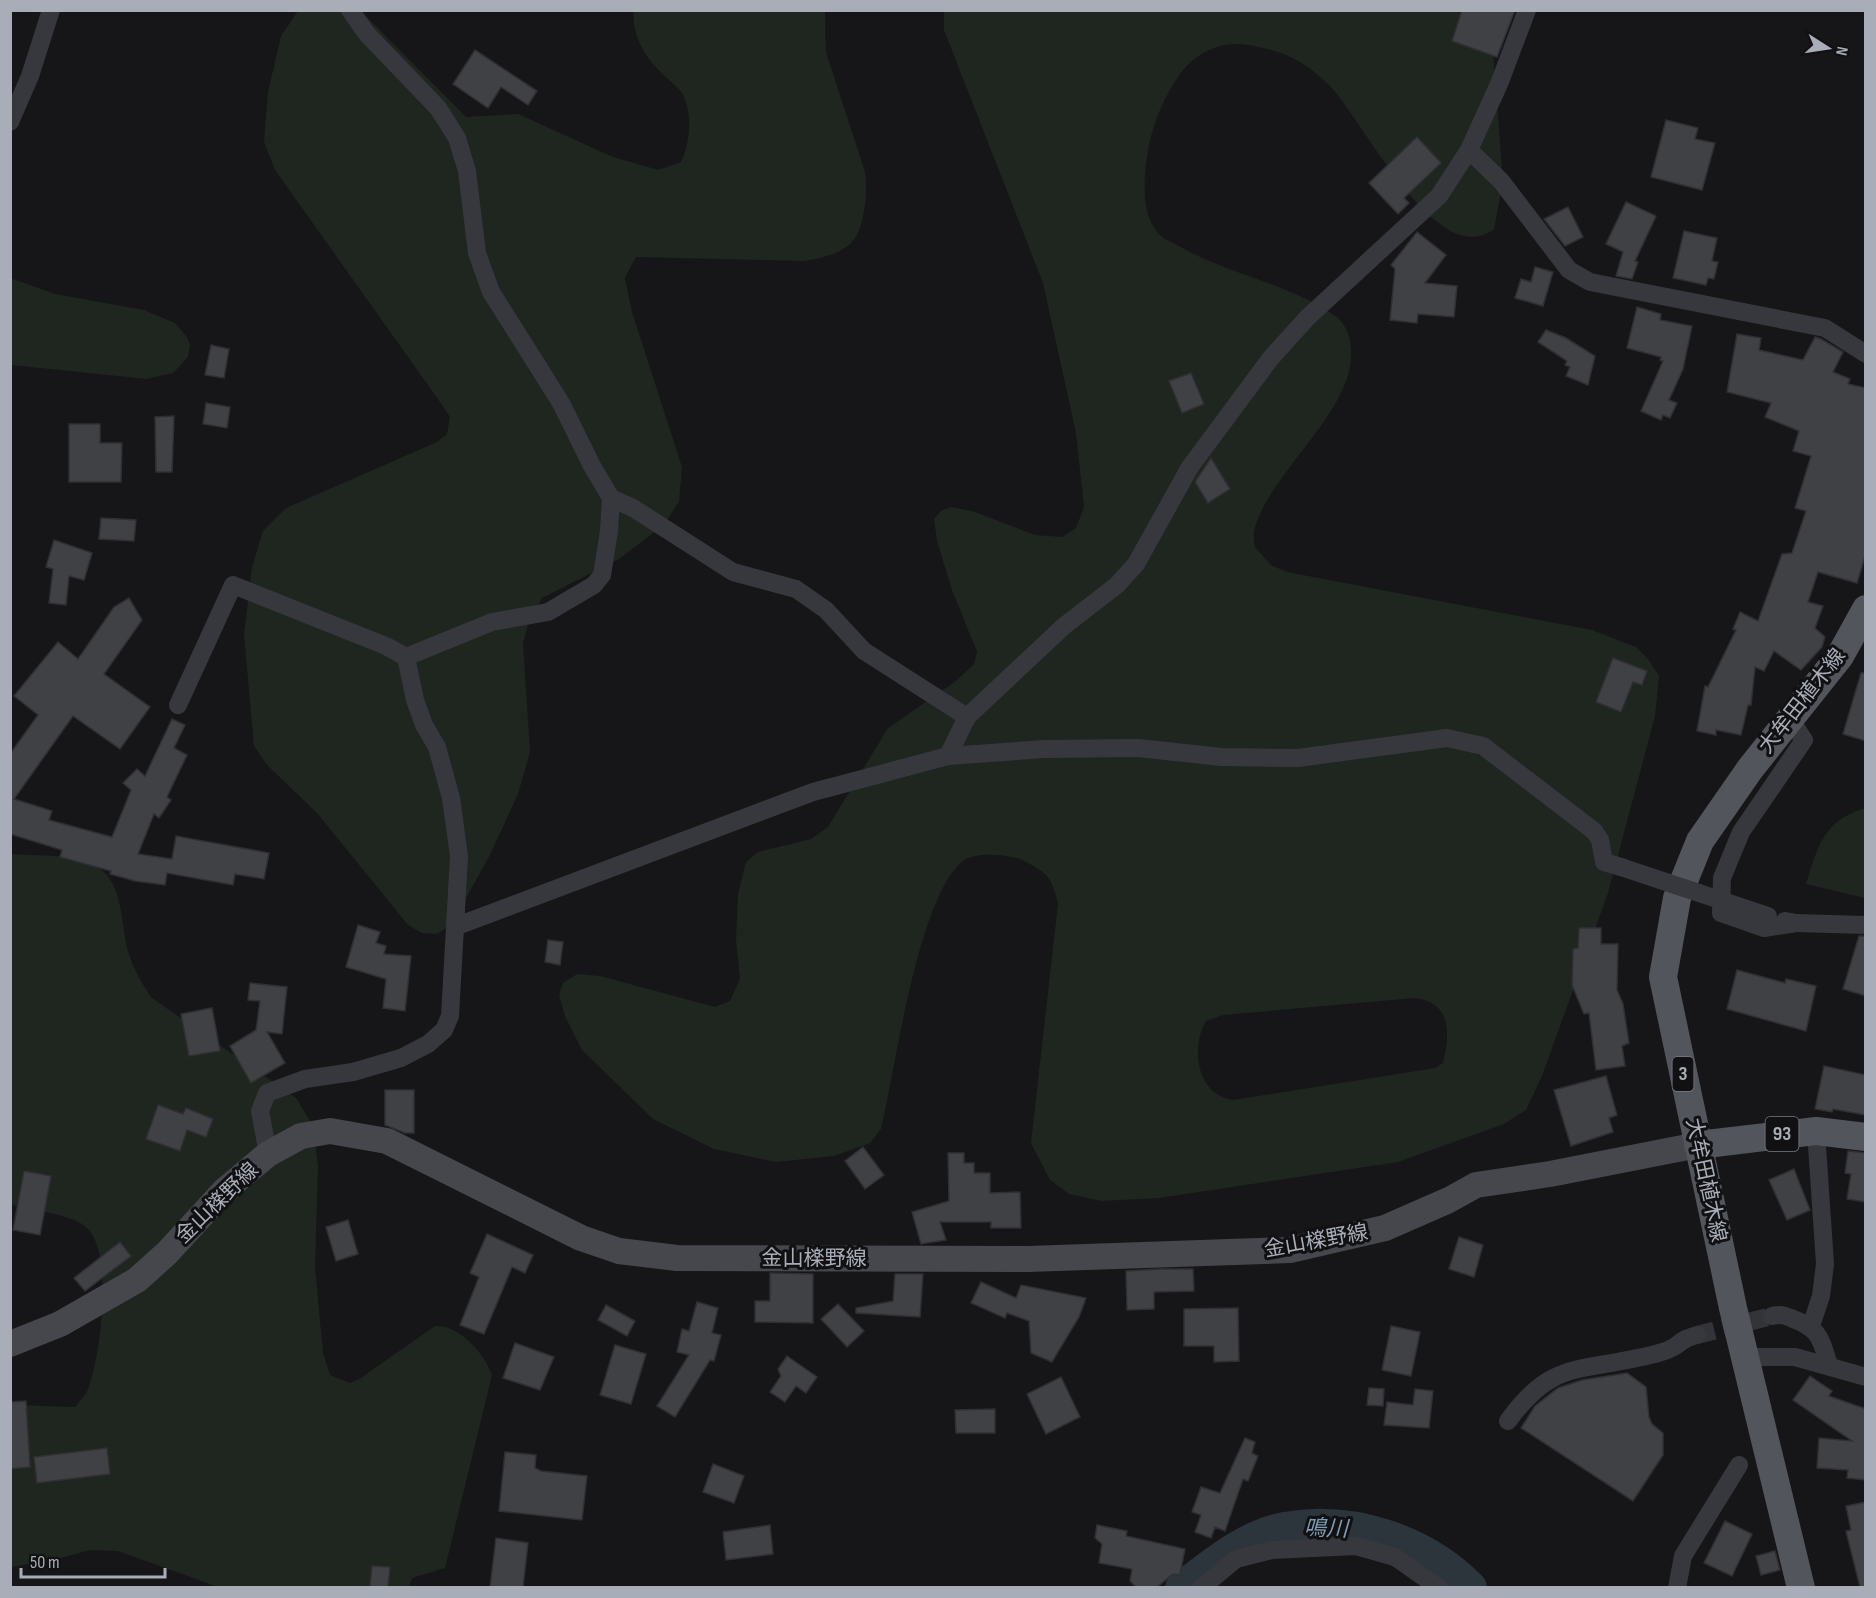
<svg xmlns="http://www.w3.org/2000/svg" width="1876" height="1598" font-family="'Sofia Sans Condensed','Noto Sans JP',sans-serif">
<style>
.green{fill:#1e261f;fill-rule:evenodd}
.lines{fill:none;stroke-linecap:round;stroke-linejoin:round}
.river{stroke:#2c353c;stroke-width:34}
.building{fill:#404145;stroke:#303034;stroke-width:1.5}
.street-tunnel{stroke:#333438;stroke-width:18;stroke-dasharray:18 9;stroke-linecap:butt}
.street{stroke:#37383d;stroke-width:18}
.secondary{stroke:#45474d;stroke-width:26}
.primary{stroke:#53555c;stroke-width:28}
.street-bridge{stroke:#37383d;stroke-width:18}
.labels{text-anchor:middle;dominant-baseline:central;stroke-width:6;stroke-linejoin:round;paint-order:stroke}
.shield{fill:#111113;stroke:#7b7e86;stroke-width:1.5}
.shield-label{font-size:20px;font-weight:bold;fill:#a8adb8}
.street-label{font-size:21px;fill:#a8adb8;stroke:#111113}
.water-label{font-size:22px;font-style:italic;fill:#7f9bb3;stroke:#111113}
</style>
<rect width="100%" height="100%" fill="#161618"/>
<g class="green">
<path d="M357,10L364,14L466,117L518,114L613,157L658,170L681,162C690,143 693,115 683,95C680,89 672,83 667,78C648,61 631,38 634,11H825L826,52L865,172C868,190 865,228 852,242C840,255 820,258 804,261L636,257L625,278L632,312L682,467L679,501L665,524L619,559L542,598L530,618L523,643L530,752L518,794L490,855L451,925L437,934L422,933L408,925L317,813L268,766L254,746L244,635L252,567L263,531L286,508L437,442L447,434L450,417L440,402L275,170L264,142L268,92L281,36L298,11Z"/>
<path d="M944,11H1490L1503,182L1494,229C1436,274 1359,112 1327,83C1300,58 1284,52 1249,45C1221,40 1194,53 1178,77C1158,106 1147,140 1145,175C1144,196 1144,217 1159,234C1163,239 1171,242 1177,245C1228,275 1290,283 1338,318C1344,323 1349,334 1350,341C1363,404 1273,467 1255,527C1253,533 1254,541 1255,547L1271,565L1287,572L1592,630L1636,647L1648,659L1659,676L1655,716L1608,893L1542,1076L1526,1110L1504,1124L1398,1162L1159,1198L1101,1201L1069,1194L1050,1180L1031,1143L1058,904C1052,878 1048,873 1024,861C1012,854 979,852 966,859C919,888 895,1072 881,1129L870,1143L834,1156L776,1162L714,1149L653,1119L582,1050L565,1016L559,995L563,983L577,974L600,976L715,1007L730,1001L740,979L736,940L738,894L746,862L758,852L811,839L828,827L888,728L956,681L974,664L977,652L952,590L937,541L934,519L941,511L951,507L972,511L1035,535L1062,537L1076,528L1084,507L1076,433L1043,283L944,30ZM1414,998C1452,1002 1450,1033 1443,1063L1435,1068L1233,1100C1197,1095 1190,1049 1206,1021L1223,1015Z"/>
<polygon points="10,278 55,294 144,310 175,323 186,336 190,344 188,357 173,373 147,379 11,365"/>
<path d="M1865,808V898L1806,884C1818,846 1823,821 1865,808Z"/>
<path d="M11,854C35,856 66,854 88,862C126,876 119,922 129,954C134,970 142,984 152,998L296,1098L310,1121L315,1140L318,1167L315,1267L323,1353L330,1375L350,1383L359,1379L435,1326C459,1324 485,1354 492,1375L445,1568L412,1578L409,1587L221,1588L118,1551L90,1550L49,1561L11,1567V1405L75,1407C80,1401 86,1395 88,1389C101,1356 113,1255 88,1229C74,1213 32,1212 11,1204Z"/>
</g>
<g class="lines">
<path class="river" d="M1182,1588C1213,1565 1246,1536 1285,1529C1350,1517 1423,1540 1470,1588"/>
</g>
<g class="building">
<polygon points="1462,10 1515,10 1497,57 1452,41"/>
<polygon points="475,50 537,91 528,105 501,87 488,108 453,84"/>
<polygon points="1666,120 1698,128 1695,139 1715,143 1702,190 1651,177"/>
<polygon points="1417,137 1441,163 1404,198 1409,203 1398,214 1369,183"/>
<polygon points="1626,202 1656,216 1635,261 1638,262 1632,279 1616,276 1623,252 1606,244"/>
<polygon points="1568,207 1583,237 1565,246 1544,219"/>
<polygon points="1684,231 1717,238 1712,261 1718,262 1714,279 1708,278 1706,285 1673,278"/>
<polygon points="1417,232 1446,255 1425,283 1457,286 1454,317 1418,314 1417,323 1390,320 1395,269 1391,265"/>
<polygon points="1535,267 1553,272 1543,306 1515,298 1521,279 1531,282"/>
<polygon points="1637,307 1661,314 1660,320 1692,326 1683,369 1669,400 1677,403 1670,418 1663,415 1661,420 1641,411 1663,361 1660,360 1661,357 1627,348"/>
<polygon points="1546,330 1566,338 1595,356 1588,385 1566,376 1570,367 1565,365 1567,361 1538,342"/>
<polygon points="1737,334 1761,338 1759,350 1803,360 1815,337 1821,339 1843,352 1833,372 1850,379 1848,384 1866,388 1866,553 1857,583 1818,572 1808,602 1823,606 1815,628 1825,637 1822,647 1801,670 1774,651 1764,671 1755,667 1751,705 1748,705 1741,735 1716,730 1716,735 1697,731 1705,686 1708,687 1736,630 1733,629 1740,612 1758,621 1782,554 1792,553 1806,511 1795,508 1811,456 1793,451 1799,431 1765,417 1771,403 1727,392"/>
<polygon points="211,345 229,349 224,378 205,375"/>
<polygon points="1191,373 1204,404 1182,413 1169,381"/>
<polygon points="206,403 230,407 227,428 203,424"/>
<polygon points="174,416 172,472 156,472 155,417"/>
<polygon points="69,424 100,424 100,443 122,443 121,482 69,482"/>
<polygon points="1211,458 1230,489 1208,503 1195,482"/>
<polygon points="101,518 136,520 134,541 99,539"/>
<polygon points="54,540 92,553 84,580 69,576 66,605 49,603 53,569 46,567"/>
<polygon points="129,598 142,620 104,674 150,707 120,749 73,716 14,799 52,811 49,820 112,837 131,790 123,783 137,769 145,776 172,719 185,725 174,748 187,755 167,797 171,800 159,818 154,814 138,854 172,859 176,836 269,853 264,879 235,874 233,885 167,873 165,885 135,881 110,874 111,871 60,857 62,850 10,834 10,754 38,715 14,696 58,642 78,659 114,607"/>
<polygon points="1613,658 1647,671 1642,685 1633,682 1621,712 1596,702"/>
<polygon points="1861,673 1866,673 1866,741 1843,734"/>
<polygon points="358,925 380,932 376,943 386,946 384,954 411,956 405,1011 383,1008 386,979 346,967"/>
<polygon points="1579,928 1601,928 1601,944 1618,944 1617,990 1623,1004 1629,1043 1622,1046 1625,1066 1596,1070 1589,1013 1584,1014 1572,985 1573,949 1578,948"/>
<polygon points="1859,936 1866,936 1866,996 1843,989"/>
<polygon points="548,940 563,942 560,965 545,962"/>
<polygon points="1737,970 1785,983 1786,979 1816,986 1806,1031 1727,1009"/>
<polygon points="250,983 287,987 282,1034 267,1032 285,1063 251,1083 230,1046 256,1030 260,1001 248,1000"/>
<polygon points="212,1008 220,1051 189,1056 181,1014"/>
<polygon points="1824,1066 1866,1075 1866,1115 1833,1109 1832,1112 1815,1109"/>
<polygon points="1606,1076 1617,1115 1609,1118 1613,1132 1571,1146 1554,1090"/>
<polygon points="385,1090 414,1090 414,1133 405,1133 385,1125"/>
<polygon points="158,1105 183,1114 186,1108 213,1119 206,1137 187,1130 180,1151 146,1139"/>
<polygon points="863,1147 884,1175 865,1189 845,1161"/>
<polygon points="1848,1151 1866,1153 1866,1202 1847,1199 1851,1174 1845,1173"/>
<polygon points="948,1153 964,1153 964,1163 974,1163 974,1173 990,1173 990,1193 1020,1192 1021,1228 991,1228 991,1222 940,1222 946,1240 921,1244 912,1212 949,1201"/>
<polygon points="1794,1169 1810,1210 1787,1220 1769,1180"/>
<polygon points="24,1171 51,1176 40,1235 13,1230"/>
<polygon points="348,1220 358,1254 336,1261 326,1227"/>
<polygon points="487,1234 533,1255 525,1273 512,1267 484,1334 460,1325 479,1277 470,1273"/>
<polygon points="1459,1237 1483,1245 1474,1277 1449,1269"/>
<polygon points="120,1242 131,1256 85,1291 74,1278"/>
<polygon points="1161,1269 1193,1269 1194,1291 1154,1292 1154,1309 1127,1310 1126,1271"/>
<polygon points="770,1273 813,1274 813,1323 755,1322 755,1301 770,1301"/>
<polygon points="895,1274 923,1274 920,1317 856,1313 856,1308 893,1301"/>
<polygon points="981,1282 1016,1298 1021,1285 1086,1298 1079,1317 1052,1362 1031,1353 1029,1321 1007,1313 1005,1318 971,1303"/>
<polygon points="697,1302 718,1308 712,1333 721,1335 714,1361 710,1360 675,1417 657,1406 689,1355 677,1352 682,1329 689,1331"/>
<polygon points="838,1304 864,1331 847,1347 821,1319"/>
<polygon points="606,1305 635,1321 627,1336 598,1320"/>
<polygon points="1238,1308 1239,1361 1214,1362 1214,1346 1184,1346 1184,1309"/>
<polygon points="1391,1326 1420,1332 1411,1376 1382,1370"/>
<polygon points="515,1343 554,1357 540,1390 503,1378"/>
<polygon points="615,1345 646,1354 631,1404 600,1395"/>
<polygon points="787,1356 817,1377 806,1393 796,1386 785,1402 770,1392 781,1376 778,1369"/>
<polygon points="1627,1373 1646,1387 1649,1417 1652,1424 1663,1433 1663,1455 1633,1501 1521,1428 1535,1406 1558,1388 1582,1380"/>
<polygon points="1810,1376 1832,1391 1829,1396 1866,1409 1866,1480 1847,1478 1848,1470 1817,1468 1819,1438 1852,1441 1793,1400"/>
<polygon points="1061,1377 1080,1417 1046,1434 1027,1394"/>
<polygon points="1369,1388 1384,1389 1383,1406 1367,1405"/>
<polygon points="1415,1389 1433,1391 1429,1428 1384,1425 1387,1402 1413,1405"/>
<polygon points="26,1401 30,1467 10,1469 10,1402"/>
<polygon points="995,1409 995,1433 956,1433 955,1410"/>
<polygon points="1245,1438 1255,1442 1252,1453 1258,1456 1248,1481 1243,1479 1225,1531 1215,1527 1211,1538 1195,1532 1201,1515 1192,1512 1201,1487 1220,1493"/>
<polygon points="107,1448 110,1474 37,1483 34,1457"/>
<polygon points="505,1452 536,1455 535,1468 541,1471 587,1476 582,1520 499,1511"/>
<polygon points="713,1464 744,1476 734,1503 703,1492"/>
<polygon points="1866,1502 1866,1587 1860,1587 1846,1531 1851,1530 1846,1506"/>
<polygon points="1725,1521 1752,1534 1732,1576 1704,1563"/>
<polygon points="770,1525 773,1554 726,1560 723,1532"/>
<polygon points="1097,1525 1127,1531 1126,1536 1185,1549 1180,1575 1173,1574 1157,1587 1136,1587 1130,1581 1132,1569 1099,1563 1102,1544 1095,1538"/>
<polygon points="496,1538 528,1543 523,1587 490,1587"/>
<polygon points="1775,1551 1780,1570 1761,1575 1756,1556"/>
<polygon points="372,1566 390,1567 388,1587 370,1587"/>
</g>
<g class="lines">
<polyline class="street-tunnel" points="1697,1335 1772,1316"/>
<g class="street">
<polyline points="350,10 367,34 438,108 457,138 467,171 477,253 491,292 561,403 592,466 611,498 633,508 733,572 796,589 826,610 864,651 967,717"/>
<polyline points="10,122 30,76 51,10"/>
<polyline points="1469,150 1501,181 1569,270 1590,282 1825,328 1866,354"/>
<polyline points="406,657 492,622 548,612 594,585 602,575 609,531 611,498"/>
<polyline points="178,705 233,585 386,646 406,657 415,700 424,725 437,747 451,798 459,856 450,1016 444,1030 428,1044 401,1058 353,1072 305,1079 267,1093 260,1111 268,1154"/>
<polyline points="1790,719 1804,740 1741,832 1722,878 1721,913 1764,928 1796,923"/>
<polyline points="948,756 967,717 1064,626 1117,585 1136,564 1190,467 1270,359 1307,318 1439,196 1469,150 1499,84 1527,10"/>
<polyline points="1785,921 1796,923 1866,925"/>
<polyline points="457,926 813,792 948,756 1045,749 1138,748 1221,757 1298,758 1447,738 1483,746 1594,831 1600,840 1604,862 1621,867"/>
<path d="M1772,1316C1780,1314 1784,1315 1791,1318C1820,1329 1820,1337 1829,1365"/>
<polyline points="1811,1326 1821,1296 1825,1264 1816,1131"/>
<polyline points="1745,1357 1795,1357 1866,1377"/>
<path d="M1508,1421C1550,1363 1574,1372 1637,1358C1648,1356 1668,1352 1677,1345C1684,1339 1687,1338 1697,1335"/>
<polyline points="1201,1588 1236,1559 1272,1550 1356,1546 1395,1557 1439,1588"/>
<polyline points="1677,1588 1683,1556 1739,1465"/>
</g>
<polyline class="secondary" points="10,1344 60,1324 137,1280 167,1253 224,1191 268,1154 301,1136 330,1131 387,1141 581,1238 619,1251 677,1258 1028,1259 1290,1250 1385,1228 1449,1200 1476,1185 1550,1174 1698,1145"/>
<g class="primary">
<polyline points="1698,1145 1816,1131 1866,1137"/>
<polyline points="1801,1588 1733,1308 1663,977 1677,898 1700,841 1750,769 1840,656 1866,609"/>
</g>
<polyline class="street-bridge" points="1621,867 1768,916"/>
</g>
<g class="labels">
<g class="shield">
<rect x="1672.5" y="1057" width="21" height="34" rx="4.5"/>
<rect x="1765.5" y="1117" width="33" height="34" rx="4.5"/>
</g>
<g class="shield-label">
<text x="1683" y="1074">3</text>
<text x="1782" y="1134">93</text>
</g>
<g class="street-label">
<text transform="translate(1802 701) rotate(-52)">大牟田植木線</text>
<text transform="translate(1706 1180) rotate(78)">大牟田植木線</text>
<text transform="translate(217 1203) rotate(-44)">金山檪野線</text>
<text transform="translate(1316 1241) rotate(-10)">金山檪野線</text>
<text x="814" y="1258">金山檪野線</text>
</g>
<g class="water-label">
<text transform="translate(1326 1529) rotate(2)">鳴川</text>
</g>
</g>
<rect width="1876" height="1598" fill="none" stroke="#a8adb8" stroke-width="24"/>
<g transform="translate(1828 48) rotate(102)" stroke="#111113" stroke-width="4.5" paint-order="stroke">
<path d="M0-4.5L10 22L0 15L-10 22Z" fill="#a8adb8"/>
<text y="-9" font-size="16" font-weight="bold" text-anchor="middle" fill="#a8adb8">N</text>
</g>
<path d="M21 1568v9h144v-9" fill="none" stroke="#a8adb8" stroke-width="3"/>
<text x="30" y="1568" font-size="18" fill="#a8adb8" stroke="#111113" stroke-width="4.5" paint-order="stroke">50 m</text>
</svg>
